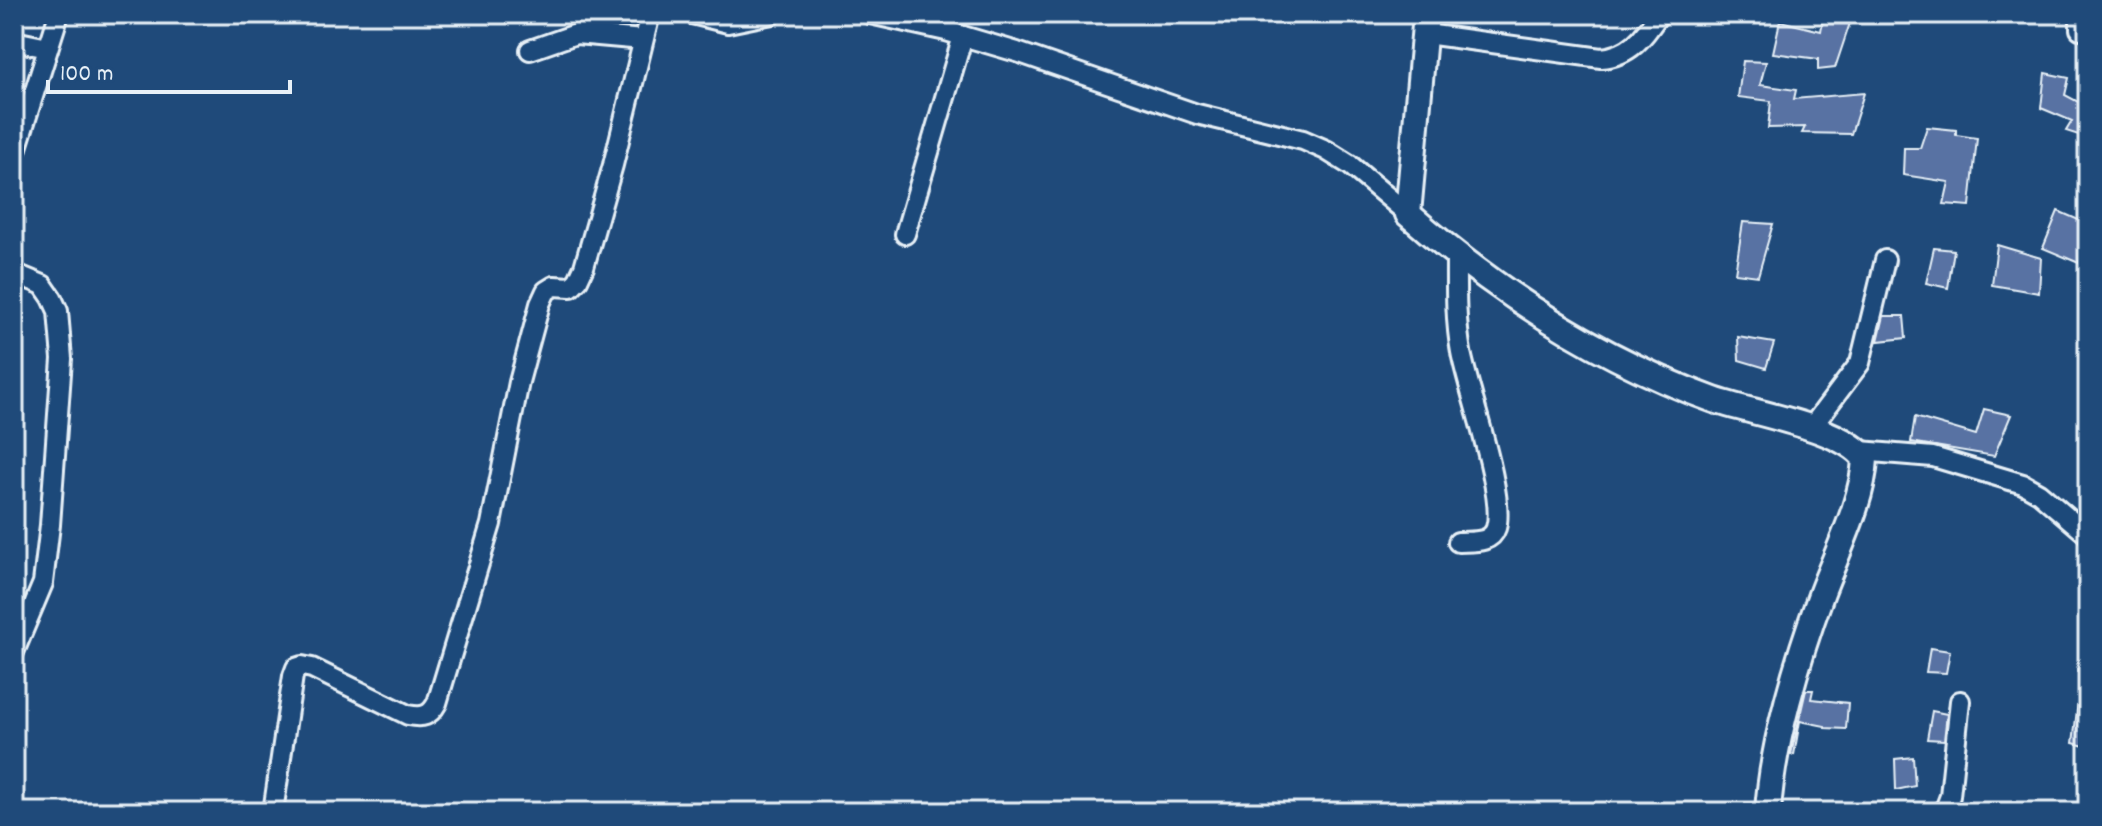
<svg xmlns="http://www.w3.org/2000/svg" width="2102" height="826" font-family="Dekko,sans-serif">
<style>
.building{fill:#5972a3;stroke:#e8f1f8;stroke-width:2}
.lines{fill:none;stroke-linecap:round;stroke-linejoin:round}
.street-casing{stroke:#e8f1f8;stroke-width:24}
.secondary-casing{stroke:#e8f1f8;stroke-width:30}
.street{stroke:#1f4a7a;stroke-width:18}
.secondary{stroke:#1f4a7a;stroke-width:24}
</style>
<rect width="100%" height="100%" fill="#1f4a7a"/>
<filter id="ink" filterUnits="userSpaceOnUse"><feTurbulence type="fractalNoise" baseFrequency=".0125" numOctaves="2"/><feDisplacementMap in="SourceGraphic" scale="16" xChannelSelector="R" yChannelSelector="G"/><feConvolveMatrix kernelMatrix="1 2 1 2 8 2 1 2 1" color-interpolation-filters="sRGB"/></filter>
<g filter="url(#ink)">
<g class="building">
<polygon points="1824,14 1853,14 1835,68 1818,70 1818,59 1773,53 1780,21 1821,31"/>
<polygon points="1743,61 1766,62 1760,85 1796,90 1794,99 1864,93 1851,134 1802,133 1805,127 1768,128 1771,101 1738,97"/>
<polygon points="2045,73 2069,78 2065,95 2088,107 2088,138 2066,131 2072,121 2041,108"/>
<polygon points="1927,127 1956,130 1956,135 1977,138 1970,206 1944,204 1949,182 1903,175 1904,148 1920,148"/>
<polygon points="2058,211 2088,224 2079,263 2043,248"/>
<polygon points="1743,222 1773,224 1758,276 1735,273"/>
<polygon points="1997,245 2041,258 2039,293 1992,285"/>
<polygon points="1934,248 1954,250 1948,288 1926,283"/>
<polygon points="1884,316 1904,316 1906,338 1878,341"/>
<polygon points="1738,337 1774,343 1766,368 1739,360"/>
<polygon points="1984,409 2011,415 1994,456 1911,442 1915,417 1976,435"/>
<polygon points="1930,648 1950,651 1946,673 1926,672"/>
<polygon points="1806,690 1813,690 1811,699 1848,703 1846,729 1825,728 1825,726 1800,721 1794,755 1791,754"/>
<polygon points="2079,693 2088,693 2088,747 2073,743"/>
<polygon points="1932,711 1947,714 1944,740 1927,739"/>
<polygon points="1913,757 1915,786 1896,790 1895,759"/>
</g>
<g class="lines">
<g class="street-casing">
<g id="street">
<polyline points="692,14 728,23 772,14"/>
<polyline points="870,14 946,31 1017,52 1197,114 1303,140 1326,150 1350,165 1408,214"/>
<polyline points="2080,29 2080,14"/>
<path d="M1426,34L1601,58C1630,56 1644,37 1659,14"/>
<polyline points="14,41 48,48"/>
<polyline points="530,50 576,34 643,40"/>
<polyline points="14,157 59,14"/>
<polyline points="905,234 963,36"/>
<path d="M1456,253C1456,286 1455,319 1461,352C1468,390 1506,496 1496,528C1491,544 1472,541 1458,542"/>
<polyline points="14,273 43,285 52,298 58,311 62,359 50,525 43,583 14,652"/>
<polyline points="1811,428 1860,363 1885,260"/>
<polyline points="1860,451 1933,457 2023,484 2039,493 2088,535"/>
<path d="M273,812L293,676L296,668L302,666L312,668L408,715C423,718 430,716 437,703L491,524L519,382L540,304L546,291L554,286L571,287L578,280L584,267L613,165L650,14"/>
<polyline points="1944,812 1950,796 1960,701"/>
</g>
</g>
<g class="secondary-casing">
<path id="secondary" d="M1426,14L1408,214C1498,293 1600,359 1714,400C1751,413 1845,428 1865,459C1863,501 1837,552 1822,592C1798,657 1772,744 1768,812"/>
</g>
<use href="#street" class="street"/>
<use href="#secondary" class="secondary"/>
</g>
</g>
<rect width="2102" height="826" fill="none" stroke="#1f4a7a" stroke-width="48"/>
<rect x="24" y="24" width="2054" height="778" fill="none" stroke="#e8f1f8" stroke-width="3" filter="url(#ink)"/>
<path d="M48 80v12h242v-12" fill="none" stroke="#e8f1f8" stroke-width="4"/>
<text x="60" y="80" font-size="24" fill="#e8f1f8" stroke="#1f4a7a" stroke-width="6" paint-order="stroke">100 m</text>
</svg>
